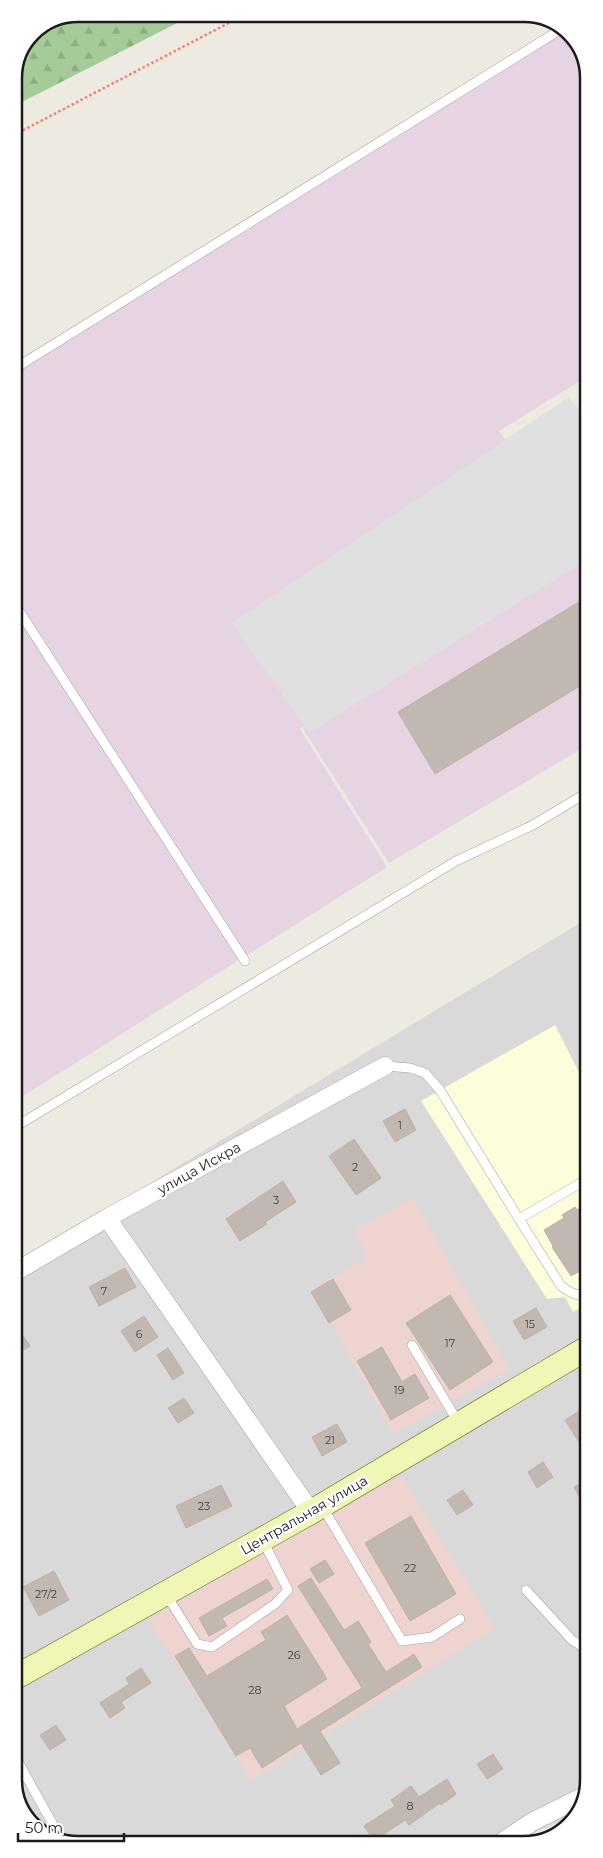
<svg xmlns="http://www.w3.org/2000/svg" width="603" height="1858" font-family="Montserrat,sans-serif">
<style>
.residential{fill:#dad9d9}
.commercial{fill:#eed3d1}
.industrial{fill:#e6d4e2}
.education{fill:#fcfdda}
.forest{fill:url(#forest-firs)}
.parking{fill:#e0e0e0}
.building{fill:#c1b9b1;stroke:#beb1a5}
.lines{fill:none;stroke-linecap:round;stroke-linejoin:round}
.service-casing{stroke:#a3a3a3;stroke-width:10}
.minor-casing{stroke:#a3a3a3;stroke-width:19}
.secondary-casing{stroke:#5e6d09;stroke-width:25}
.path{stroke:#f47f6c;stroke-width:2.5;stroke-dasharray:2.5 2.5;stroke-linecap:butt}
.service{stroke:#fff;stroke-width:9}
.minor{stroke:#fff;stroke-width:18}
.secondary{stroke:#f0f6b6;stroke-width:24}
.labels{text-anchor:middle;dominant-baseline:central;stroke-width:5;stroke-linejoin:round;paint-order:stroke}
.number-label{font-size:11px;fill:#454341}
.street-label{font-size:14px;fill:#1c1c1c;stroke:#fff}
.rim{fill:none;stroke:#1c1c1c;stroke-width:2.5}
</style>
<defs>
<pattern id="forest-firs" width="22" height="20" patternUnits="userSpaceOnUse" patternTransform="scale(1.25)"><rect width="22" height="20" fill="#a5cb98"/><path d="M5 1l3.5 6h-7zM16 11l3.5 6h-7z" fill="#8dae82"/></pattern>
</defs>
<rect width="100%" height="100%" fill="#edeae2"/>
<polygon class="residential" points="588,918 589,1780 577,1815 538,1831 518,1842 74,1844 36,1828 16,1796 15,1265"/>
<g class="commercial">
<polygon points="413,1198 509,1369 393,1434 312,1289 368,1257 354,1230"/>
<polygon points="401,1475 495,1628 252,1780 148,1619"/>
</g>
<g class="industrial">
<polygon points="558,26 567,30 587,62 588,376 499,431 585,552 300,729 387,867 15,1101 14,363"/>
<polygon points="588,554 588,745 389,863 303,729"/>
</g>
<polygon class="education" points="555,1025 588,1090 589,1303 573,1312 565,1297 547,1299 421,1101"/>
<polygon class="forest" points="78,14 195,14 14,106 14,74 33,32"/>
<polygon class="parking" points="569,397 588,421 588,559 309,733 232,623"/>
<g class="building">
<polygon points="579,602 588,616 588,681 435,774 398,712"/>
<polygon points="405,1109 416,1130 395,1142 383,1121"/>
<polygon points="354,1139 381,1178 356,1195 329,1156"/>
<polygon points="283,1181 296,1202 265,1222 267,1224 240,1241 226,1219"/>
<polygon points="589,1203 589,1266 571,1276 552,1247 553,1246 544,1230 564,1218 562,1215 575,1207 577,1210"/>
<polygon points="125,1268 136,1287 99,1306 89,1287"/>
<polygon points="333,1279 351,1310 329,1323 311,1292"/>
<polygon points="450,1295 493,1362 450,1390 406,1323"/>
<polygon points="536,1308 547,1327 524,1340 513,1321"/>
<polygon points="144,1316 158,1337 135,1352 121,1331"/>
<polygon points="15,1324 30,1346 15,1355"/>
<polygon points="382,1347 402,1382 415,1374 429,1398 391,1420 357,1361"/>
<polygon points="168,1348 184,1373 173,1380 157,1355"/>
<polygon points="184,1398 194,1413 178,1423 168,1408"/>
<polygon points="581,1410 589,1422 589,1458 565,1420"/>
<polygon points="337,1424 347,1442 322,1456 312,1437"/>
<polygon points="543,1462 553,1477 537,1488 528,1472"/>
<polygon points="589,1478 589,1514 574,1487"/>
<polygon points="221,1485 232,1506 186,1528 176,1506"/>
<polygon points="463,1490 473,1505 457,1515 447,1500"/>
<polygon points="411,1516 456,1594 410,1621 365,1543"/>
<polygon points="325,1560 334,1574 319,1583 310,1569"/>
<polygon points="54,1571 69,1600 39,1616 23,1587"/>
<polygon points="311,1578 344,1630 358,1621 371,1642 368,1644 386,1672 414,1654 422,1667 320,1731 340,1763 321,1775 301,1743 262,1768 250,1748 236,1756 175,1656 189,1648 207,1676 266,1640 261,1632 287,1615 327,1679 284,1706 297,1729 362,1688 298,1586"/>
<polygon points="267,1579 273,1589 222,1618 227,1626 209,1636 199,1618"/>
<polygon points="141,1668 151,1683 121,1702 125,1708 110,1718 100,1703 129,1684 126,1678"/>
<polygon points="56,1725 66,1740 50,1750 40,1735"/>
<polygon points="493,1754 503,1769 487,1779 477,1764"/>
<polygon points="447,1779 456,1794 441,1805 440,1803 409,1825 405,1820 374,1841 364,1826 395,1806 391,1800 411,1786 419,1797"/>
</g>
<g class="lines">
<g class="service-casing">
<g id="service">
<polyline points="14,369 563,28"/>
<polyline points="14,603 245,961"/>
<polyline points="385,1066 410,1068 425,1073 440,1090 519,1219"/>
<polyline points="15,1105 17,1108"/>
<polyline points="15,1127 456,861 533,825 588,792"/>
<polyline points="589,1178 519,1219 561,1286 570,1292 581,1296 589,1292"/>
<polyline points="412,1345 458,1422"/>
<polyline points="322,1506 402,1641 432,1637 460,1619"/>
<polyline points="526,1590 572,1640 589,1651"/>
<polyline points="166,1594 197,1644 212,1647 275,1604 288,1590 262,1539"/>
<polyline points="16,1758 61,1839"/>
</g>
</g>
<g class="minor-casing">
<g id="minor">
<polyline points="107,1218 311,1512"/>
<polyline points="15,1272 107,1218 385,1066"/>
<polyline points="502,1842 532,1822 584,1796"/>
</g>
</g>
<g class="secondary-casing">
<polyline id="secondary" points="16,1677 311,1512 589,1347"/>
</g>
<polyline class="path" points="14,135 246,14"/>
<use href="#service" class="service"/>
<use href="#minor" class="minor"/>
<use href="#secondary" class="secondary"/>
</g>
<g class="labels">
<g class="number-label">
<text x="400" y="1125">1</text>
<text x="355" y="1167">2</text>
<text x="276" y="1200">3</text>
<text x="104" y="1291">7</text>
<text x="530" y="1324">15</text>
<text x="139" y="1334">6</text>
<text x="450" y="1343">17</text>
<text x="399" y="1390">19</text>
<text x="330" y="1440">21</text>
<text x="204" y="1506">23</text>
<text x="410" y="1568">22</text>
<text x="46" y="1594">27/2</text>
<text x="294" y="1655">26</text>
<text x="255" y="1690">28</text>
<text x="410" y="1806">8</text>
</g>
<g class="street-label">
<text transform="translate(199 1168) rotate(-29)">улица Искра</text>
<text transform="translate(304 1515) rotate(-30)">Центральная улица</text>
</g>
</g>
<path d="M0 0H603V1858H0ZM78 22H524A56 56 0 0 1 580 78V1780A56 56 0 0 1 524 1836H78A56 56 0 0 1 22 1780V78A56 56 0 0 1 78 22Z" fill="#fff" fill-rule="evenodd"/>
<path class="rim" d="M78 22H524A56 56 0 0 1 580 78V1780A56 56 0 0 1 524 1836H78A56 56 0 0 1 22 1780V78A56 56 0 0 1 78 22Z"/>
<path d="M18 1833v8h106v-8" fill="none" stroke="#1c1c1c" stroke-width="2.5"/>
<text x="25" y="1833" font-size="15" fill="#1c1c1c" stroke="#ffffff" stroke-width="4" paint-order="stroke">50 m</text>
</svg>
